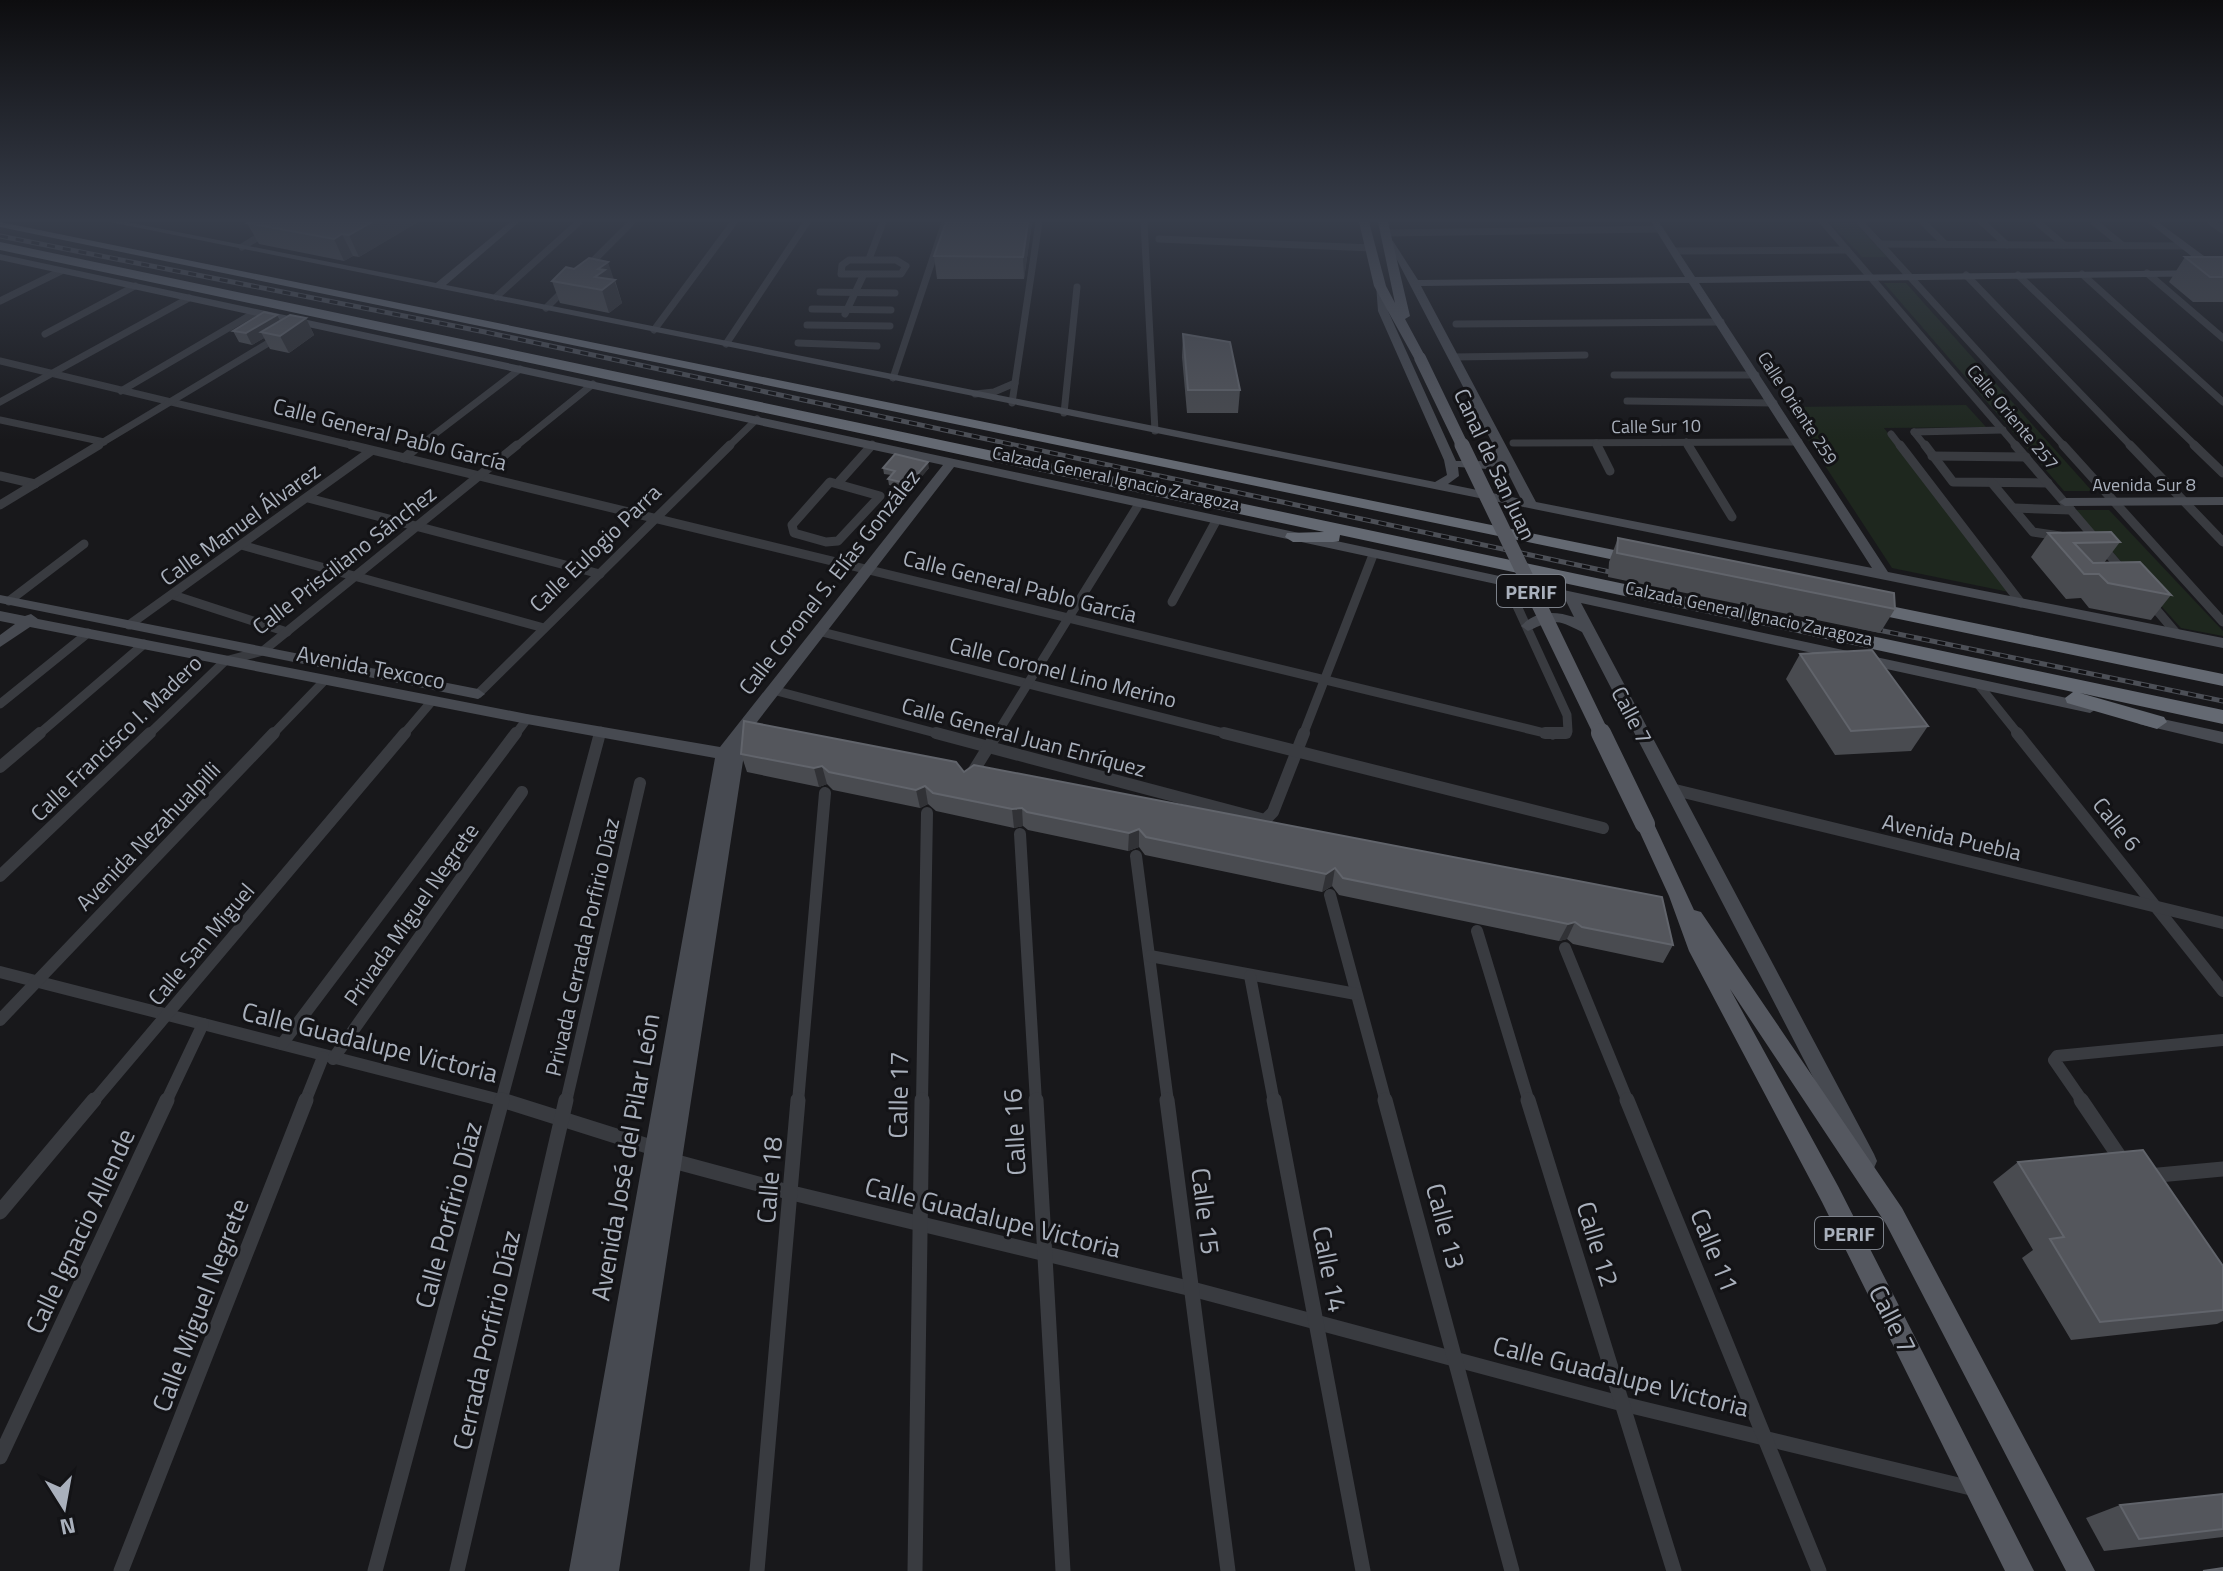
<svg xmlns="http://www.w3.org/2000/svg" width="2223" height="1571" font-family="'Titillium Web',sans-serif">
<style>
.green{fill:#1e271e}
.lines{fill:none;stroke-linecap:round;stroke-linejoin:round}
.street-far3{stroke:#393b40;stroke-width:7}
.street-far2{stroke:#393b40;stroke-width:9}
.street-far1{stroke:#393b40;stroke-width:12}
.street{stroke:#393b40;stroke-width:15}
.secondary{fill:#474a51;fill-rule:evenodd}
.primary{fill:#555860;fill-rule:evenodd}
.highway{fill:#646972;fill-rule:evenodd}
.rail-casing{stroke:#4c4f56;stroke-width:5}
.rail{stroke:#131316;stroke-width:3;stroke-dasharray:8;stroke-linecap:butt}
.primary-bridge-far2{stroke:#555860;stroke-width:12}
.primary-bridge-far1{stroke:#555860;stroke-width:15}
.primary-bridge{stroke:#555860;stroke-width:20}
.wall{fill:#494b50}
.shaded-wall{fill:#313236}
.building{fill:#54565c;stroke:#61646b;stroke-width:2}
.labels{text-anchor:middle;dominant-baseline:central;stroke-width:6;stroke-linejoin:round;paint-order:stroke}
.far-street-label{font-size:18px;fill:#a9b0bc;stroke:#131316}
.shield{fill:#131316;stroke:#7c818a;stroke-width:2}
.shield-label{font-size:20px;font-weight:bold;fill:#a9b0bc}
.street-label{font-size:22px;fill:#a9b0bc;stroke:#131316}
.near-street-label{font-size:26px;fill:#a9b0bc;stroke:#131316}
</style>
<rect width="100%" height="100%" fill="#18181b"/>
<g class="green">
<polygon points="1830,222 1854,222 1887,257 1862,257"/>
<polygon points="1884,283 1906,283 2092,491 2064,491"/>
<polygon points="1966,405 1986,427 1884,428 2009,592 1892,568 1803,432 1804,427 1813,425 1807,417 1793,414 1787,407"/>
<polygon points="2075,510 2109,510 2223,631 2223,636 2181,628"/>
</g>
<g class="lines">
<g class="street-far3">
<polyline points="1144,222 1155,431"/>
<polyline points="1823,222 2017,447"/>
<polyline points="1860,222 2065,447"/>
<polyline points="1923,222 1945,244"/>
<polyline points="1982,222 2007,245"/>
<polyline points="2037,222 2064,245"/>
<polyline points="2094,222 2122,245"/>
<polyline points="2211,222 2223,230"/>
<polyline points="1386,233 1660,229"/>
<polyline points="1159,239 1372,248"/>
<polyline points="1880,244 2183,246"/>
<polyline points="242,247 283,222"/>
<polyline points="1675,251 1847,250"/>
<polyline points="869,259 883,222"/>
<polygon points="849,260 896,260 906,266 901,274 841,274 842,265"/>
<polyline points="585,269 632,222"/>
<polyline points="2147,273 2223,338"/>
<polyline points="2082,274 2223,402"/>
<polyline points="1966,275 2132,447"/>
<polyline points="2018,275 2197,447"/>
<polyline points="820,292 895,293"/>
<polyline points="496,297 579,222"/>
<polyline points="0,301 61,271"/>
<polyline points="546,308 567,287"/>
<polyline points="812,309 891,310"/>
<polyline points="845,314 863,276"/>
<polyline points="1456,324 1721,322"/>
<polyline points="807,325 890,326"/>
<polyline points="654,330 734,222"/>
<polyline points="45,334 135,286"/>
<polyline points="798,343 877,346"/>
<polyline points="726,344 807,222"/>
<polyline points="1452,357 1585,355"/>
<polyline points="0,361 359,447"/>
<polyline points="1614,375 1756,375"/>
<polyline points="893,378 945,222"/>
<polyline points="121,391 254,313"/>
<polyline points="975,394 994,392 1015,383"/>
<polyline points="1627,401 1774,403"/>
<polyline points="0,402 189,298"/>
<polyline points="1012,403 1039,222"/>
<polyline points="1064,413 1077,287"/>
<polyline points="0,420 104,442"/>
<polyline points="1914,432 1926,447"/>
<polyline points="1914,432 2003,430"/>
<polyline points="1891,434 1901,447"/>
<polyline points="1686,442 1689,447"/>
<polyline points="1513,443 1799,442"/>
<polyline points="1596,443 1598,447"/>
<polyline points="95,447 280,336"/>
<polyline points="418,447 520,369"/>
<polyline points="515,447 593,384"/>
<polyline points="728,447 757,419"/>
<polyline points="870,447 872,445"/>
</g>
<g class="street-far2">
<polyline points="351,445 1553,735"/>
<polyline points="1597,445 1610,471"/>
<polyline points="1688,445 1732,517"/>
<polyline points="1900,445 2021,603"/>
<polyline points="1925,445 1953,482 2048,483"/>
<polyline points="2015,445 2124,572"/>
<polyline points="2063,445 2223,622"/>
<polyline points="2130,445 2223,542"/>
<polyline points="2194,445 2223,473"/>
<polyline points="1932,456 2026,457"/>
<polyline points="404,458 420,445"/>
<polyline points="0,476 35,484"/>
<polygon points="830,482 880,496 838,541 826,542 794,533 792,525"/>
<polyline points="838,483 872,445"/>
<polyline points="1992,483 2033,532 2060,536"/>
<polyline points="308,498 600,574"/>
<polyline points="0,505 99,445"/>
<polyline points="2014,508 2071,510"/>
<polyline points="241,545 544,628"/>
<polyline points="1506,582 1567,715 1568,731 1553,735"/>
<polyline points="173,595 287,632"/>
<polyline points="9,601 84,544"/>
<polyline points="2149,601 2177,634"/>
<polyline points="1172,602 1216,521"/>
<polyline points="129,625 371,451"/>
<polyline points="818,631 1232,735"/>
<polyline points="1978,684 2019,735"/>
<polyline points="773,690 943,735"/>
<polyline points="478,694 730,445"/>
<polyline points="0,704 88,633"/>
<polyline points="38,735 144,644"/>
<polyline points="148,735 225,661 263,651 517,445"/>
<polyline points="272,735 325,680"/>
<polyline points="403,735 432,701"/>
<polyline points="515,735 527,719"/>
<polyline points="600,735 601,731"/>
<polyline points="996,735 1139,504"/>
<polyline points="1303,735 1373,555"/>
</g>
<g class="street-far1">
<polyline points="936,733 1265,820 1273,812 1304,733"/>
<polyline points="1224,733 1603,828"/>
<polyline points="1545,733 1566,733"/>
<polyline points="2017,733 2223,991"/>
<polyline points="0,767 40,733"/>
<polyline points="971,775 997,733"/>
<polyline points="1671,789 2223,923"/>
<polyline points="1020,834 1036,1102"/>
<polyline points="1136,856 1168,1102"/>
<polyline points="0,876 150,733"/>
<polyline points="1330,895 1386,1102"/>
<polyline points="1477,931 1529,1102"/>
<polyline points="1565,948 1628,1102"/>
<polyline points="1150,956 1356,994"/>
<polyline points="0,972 508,1102"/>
<polyline points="1250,976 1274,1102"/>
<polyline points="0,1020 274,733"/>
<polyline points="282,1044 516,733"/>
<polyline points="333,1059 522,792"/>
<polyline points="93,1102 405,733"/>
<polyline points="166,1102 203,1024"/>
<polyline points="305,1102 323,1057"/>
<polyline points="501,1102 600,733"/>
<polyline points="566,1102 640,783"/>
<polyline points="798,1102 825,793"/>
<polyline points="922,1102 927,813"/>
<polyline points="2083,1102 2054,1060 2057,1056 2223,1040"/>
</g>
<g class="street">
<polyline points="502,1100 654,1148 673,1161 792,1193 1192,1289 1619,1403 1975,1489"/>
<polyline points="1036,1100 1063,1571"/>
<polyline points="1167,1100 1228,1571"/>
<polyline points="1274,1100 1363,1571"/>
<polyline points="1385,1100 1512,1571"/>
<polyline points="1528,1100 1674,1571"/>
<polyline points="1627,1100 1819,1571"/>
<polyline points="2081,1100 2125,1165"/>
<polyline points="2148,1176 2223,1169"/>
<polyline points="0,1212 94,1100"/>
<polyline points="0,1457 167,1100"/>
<polyline points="121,1571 306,1100"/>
<polyline points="375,1571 502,1100"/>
<polyline points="457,1571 566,1100"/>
<polyline points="757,1571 798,1100"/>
<polyline points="915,1571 922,1100"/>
</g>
<g class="secondary">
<path d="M110,222H127L436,283L510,222H519L446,285L1435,482L1447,475L1444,460L1378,311L1376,284L1385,286L1388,311L1456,461C1471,460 1489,466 1496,450L1396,258L1385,243L1387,241H1393L1418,280L1685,277L1651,222H1659L1695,277L2209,270L2148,222H2158L2223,270V276L1699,283L1888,572L2223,638V648ZM1689,283L1872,568L1536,502L1421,286ZM1502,461L1521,499L1448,484L1459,476L1458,467L1488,469Z"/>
<path d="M0,254L2090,703L2098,708L2090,713L1581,603L1874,1154L1877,1161L1874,1168L1867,1171L1860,1168L1582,632C1554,618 1554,620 1528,631L1521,626C1536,610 1555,611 1574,617L1565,599L954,467L747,735L619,1571H569L715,758L527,724L30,627L0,647V635L15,624L0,621V611L25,616L31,614L38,619L527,714L720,747L943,465L0,260Z"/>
<polygon points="2223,497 2223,505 2065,506 2059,502 2065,498"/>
<polygon points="0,595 478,689 485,694 478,699 0,603"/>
<polygon points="2144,715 2223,732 2223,744 2139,724 2136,720"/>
</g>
<g class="primary">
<polygon points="1359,222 1369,222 1386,286 1395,303 1378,222 1388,222 1410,316 1405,319 1426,358 1424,361 1414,358 1374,286"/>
<polygon points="1645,817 1652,819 1654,824 1694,910 1701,912 1902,1208 2095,1571 2066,1571 1886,1224 1730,989 1838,1186 2034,1571 2005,1571 1822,1202 1689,951 1669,896 1636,824 1638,819"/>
</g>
<g class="highway">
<polygon points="0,222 1639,555 1647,560 1639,565 0,227"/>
<polygon points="0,242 2223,710 2223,724 2080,693 2164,717 2167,722 2157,729 2067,703 2065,698 2073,692 1340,535 1339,541 1333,542 1293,542 1285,537 1287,533 1324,532 0,250"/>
<polygon points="1866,601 2223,674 2223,686 1860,611 1857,607"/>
</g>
<g class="rail-casing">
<g id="rail">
<polyline points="0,236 485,332 1629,576"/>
<polyline points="1859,626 2223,701"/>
</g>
</g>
<use href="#rail" class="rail"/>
<polyline class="primary-bridge-far2" points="1420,358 1463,447"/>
<polyline class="primary-bridge-far1" points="1462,445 1602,735"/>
<polyline class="primary-bridge" points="1601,733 1645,824"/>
</g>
<g class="wall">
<polygon points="249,222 418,222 359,257 353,256 344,261 259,244 247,223"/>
<polygon points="946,222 1032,222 1024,279 937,279 934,256"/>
<polygon points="2185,257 2223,257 2223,302 2193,302 2169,282"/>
<polygon points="613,280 615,280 622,303 609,313 560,303 552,281"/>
<polygon points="306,318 314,335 289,353 270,349 264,338 252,345 239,342 233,331 280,320"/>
<polygon points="1183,334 1240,390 1238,413 1187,413 1182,357"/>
<polygon points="883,468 929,468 910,490 889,485 888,479 891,475 884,474"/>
<polygon points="2048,533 2120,542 2104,563 2171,595 2151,620 2089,608 2081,598 2066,599 2031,557"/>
<polygon points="1618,538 1895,609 1880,633 1608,577 1609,562"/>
<polygon points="1800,654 1928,726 1911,751 1835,755 1786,679"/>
<polygon points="741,754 964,772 1673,945 1663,963 1573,944 1567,939 1559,941 1339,895 1332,886 1322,892 1145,855 1139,847 1128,851 1028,830 1023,826 1014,828 936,811 928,804 920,808 833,790 827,784 819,787 747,772"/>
<polygon points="2018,1162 2223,1266 2223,1321 2217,1324 2071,1340 2022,1258 2033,1250 1993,1182"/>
<polygon points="2223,1494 2223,1537 2104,1551 2086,1518 2120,1505"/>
</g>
<g class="shaded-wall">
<polygon points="372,222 418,222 359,257 349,235"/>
<polygon points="1028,222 1032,222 1024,279 1023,257"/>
<polygon points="342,234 353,256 344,261 334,239"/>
<polygon points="608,262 622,303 609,313 602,290 595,277 598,269"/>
<polygon points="277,315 283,326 261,332 264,338 252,345 246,333"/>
<polygon points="306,318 314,335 289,353 280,336"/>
<polygon points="928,462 929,468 910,490 909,484"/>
<polygon points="822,766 827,784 819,787 814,768"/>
<polygon points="925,786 928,804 920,808 916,790"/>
<polygon points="1022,808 1023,826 1014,828 1012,809"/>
<polygon points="1139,829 1139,847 1128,851 1129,833"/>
<polygon points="1335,868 1332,886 1322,892 1326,874"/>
<polygon points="1575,922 1567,939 1559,941 1568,924"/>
</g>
<g class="building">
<polygon points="249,222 372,222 349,235 342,234 334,239 247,223"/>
<polygon points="946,222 1028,222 1023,257 934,256"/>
<polygon points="2185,257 2223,257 2223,277 2210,277"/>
<polygon points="589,258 608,262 598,269 605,270 595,277 615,280 602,290 552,281 566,267 574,269"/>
<polygon points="264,312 277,315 246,333 233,331"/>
<polygon points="290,315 306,318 280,336 261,332"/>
<polygon points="1183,334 1230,342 1240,390 1188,390"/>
<polygon points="895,454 928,462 909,484 888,479 895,471 883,468"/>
<polygon points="2111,532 2120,542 2074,543 2093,563 2140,562 2171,595 2108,583 2099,574 2084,574 2048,533"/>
<polygon points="1618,538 1894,593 1895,609 1617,553"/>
<polygon points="1872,650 1928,726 1851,731 1800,654"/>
<polygon points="744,721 956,762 964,772 974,765 1662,897 1673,945 1582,927 1575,922 1568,924 1343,878 1335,868 1326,874 1146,837 1139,829 1129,833 1027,812 1022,808 1012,809 933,793 925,786 916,790 829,772 822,766 814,768 741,754"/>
<polygon points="2143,1150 2223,1266 2223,1310 2100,1322 2050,1239 2064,1237 2018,1162"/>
<polygon points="2223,1494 2223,1529 2139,1539 2120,1505"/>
<polygon points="2223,1568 2223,1571 2203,1571"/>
</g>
<linearGradient id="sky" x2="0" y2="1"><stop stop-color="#0d0d0f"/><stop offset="0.5" stop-color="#373d4a"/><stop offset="1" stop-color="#373d4a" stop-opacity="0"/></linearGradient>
<rect width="2223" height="441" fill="url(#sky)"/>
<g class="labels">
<g class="far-street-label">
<text transform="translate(1798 408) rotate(57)">Calle Oriente 259</text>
<text transform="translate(2013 417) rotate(50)">Calle Oriente 257</text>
<text transform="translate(1656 426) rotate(-1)">Calle Sur 10</text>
<text transform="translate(1116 478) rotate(12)">Calzada General Ignacio Zaragoza</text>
<text x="2144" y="484">Avenida Sur 8</text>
<text transform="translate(1749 613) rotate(12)">Calzada General Ignacio Zaragoza</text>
</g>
<g class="shield">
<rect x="1497" y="575" width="68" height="32" rx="6"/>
<rect x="1815" y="1217" width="68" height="32" rx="6"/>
</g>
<g class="shield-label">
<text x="1531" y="591">PERIF</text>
<text x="1849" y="1233">PERIF</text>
</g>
<g class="street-label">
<text transform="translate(390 434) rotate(14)">Calle General Pablo García</text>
<text transform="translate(1495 464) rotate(65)">Canal de San Juan</text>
<text transform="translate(240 524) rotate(-36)">Calle Manuel Álvarez</text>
<text transform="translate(595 548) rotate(-44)">Calle Eulogio Parra</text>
<text transform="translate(344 560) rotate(-38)">Calle Prisciliano Sánchez</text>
<text transform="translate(829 582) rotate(-52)">Calle Coronel S. Elías González</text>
<text transform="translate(1020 586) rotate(14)">Calle General Pablo García</text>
<text transform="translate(371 667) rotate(11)">Avenida Texcoco</text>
<text transform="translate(1063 672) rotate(14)">Calle Coronel Lino Merino</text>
<text transform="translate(1632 715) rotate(62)">Calle 7</text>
<text transform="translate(1024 737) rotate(15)">Calle General Juan Enríquez</text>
<text transform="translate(116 738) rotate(-44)">Calle Francisco I. Madero</text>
<text transform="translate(2117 824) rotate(51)">Calle 6</text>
<text transform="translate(148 836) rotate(-46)">Avenida Nezahualpilli</text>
<text transform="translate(1952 837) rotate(13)">Avenida Puebla</text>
<text transform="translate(411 914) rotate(-55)">Privada Miguel Negrete</text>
<text transform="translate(201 944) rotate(-50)">Calle San Miguel</text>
<text transform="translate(582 947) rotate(-77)">Privada Cerrada Porfirio Díaz</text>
</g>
<g class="near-street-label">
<text transform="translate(370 1042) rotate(14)">Calle Guadalupe Victoria</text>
<text transform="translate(898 1095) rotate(-89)">Calle 17</text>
<text transform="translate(1014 1132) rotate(-93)">Calle 16</text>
<text transform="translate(625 1157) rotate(-80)">Avenida José del Pilar León</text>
<text transform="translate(769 1180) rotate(-85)">Calle 18</text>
<text transform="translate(1206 1211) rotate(83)">Calle 15</text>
<text transform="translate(448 1215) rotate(-75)">Calle Porfirio Díaz</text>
<text transform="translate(993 1217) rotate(14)">Calle Guadalupe Victoria</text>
<text transform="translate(1446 1226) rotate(75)">Calle 13</text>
<text transform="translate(80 1231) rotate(-65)">Calle Ignacio Allende</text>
<text transform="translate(1598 1244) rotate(73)">Calle 12</text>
<text transform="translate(1715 1250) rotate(68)">Calle 11</text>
<text transform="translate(1330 1269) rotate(79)">Calle 14</text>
<text transform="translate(200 1305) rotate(-69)">Calle Miguel Negrete</text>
<text transform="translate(1893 1319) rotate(63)">Calle 7</text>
<text transform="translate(486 1340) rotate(-77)">Cerrada Porfirio Díaz</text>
<text transform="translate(1621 1376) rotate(14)">Calle Guadalupe Victoria</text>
</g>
</g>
<g transform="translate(64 1507) rotate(169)" stroke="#131316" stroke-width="6" paint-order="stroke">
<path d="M0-6L14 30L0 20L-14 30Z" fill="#a9b0bc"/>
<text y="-12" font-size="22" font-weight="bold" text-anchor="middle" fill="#a9b0bc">N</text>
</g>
</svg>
